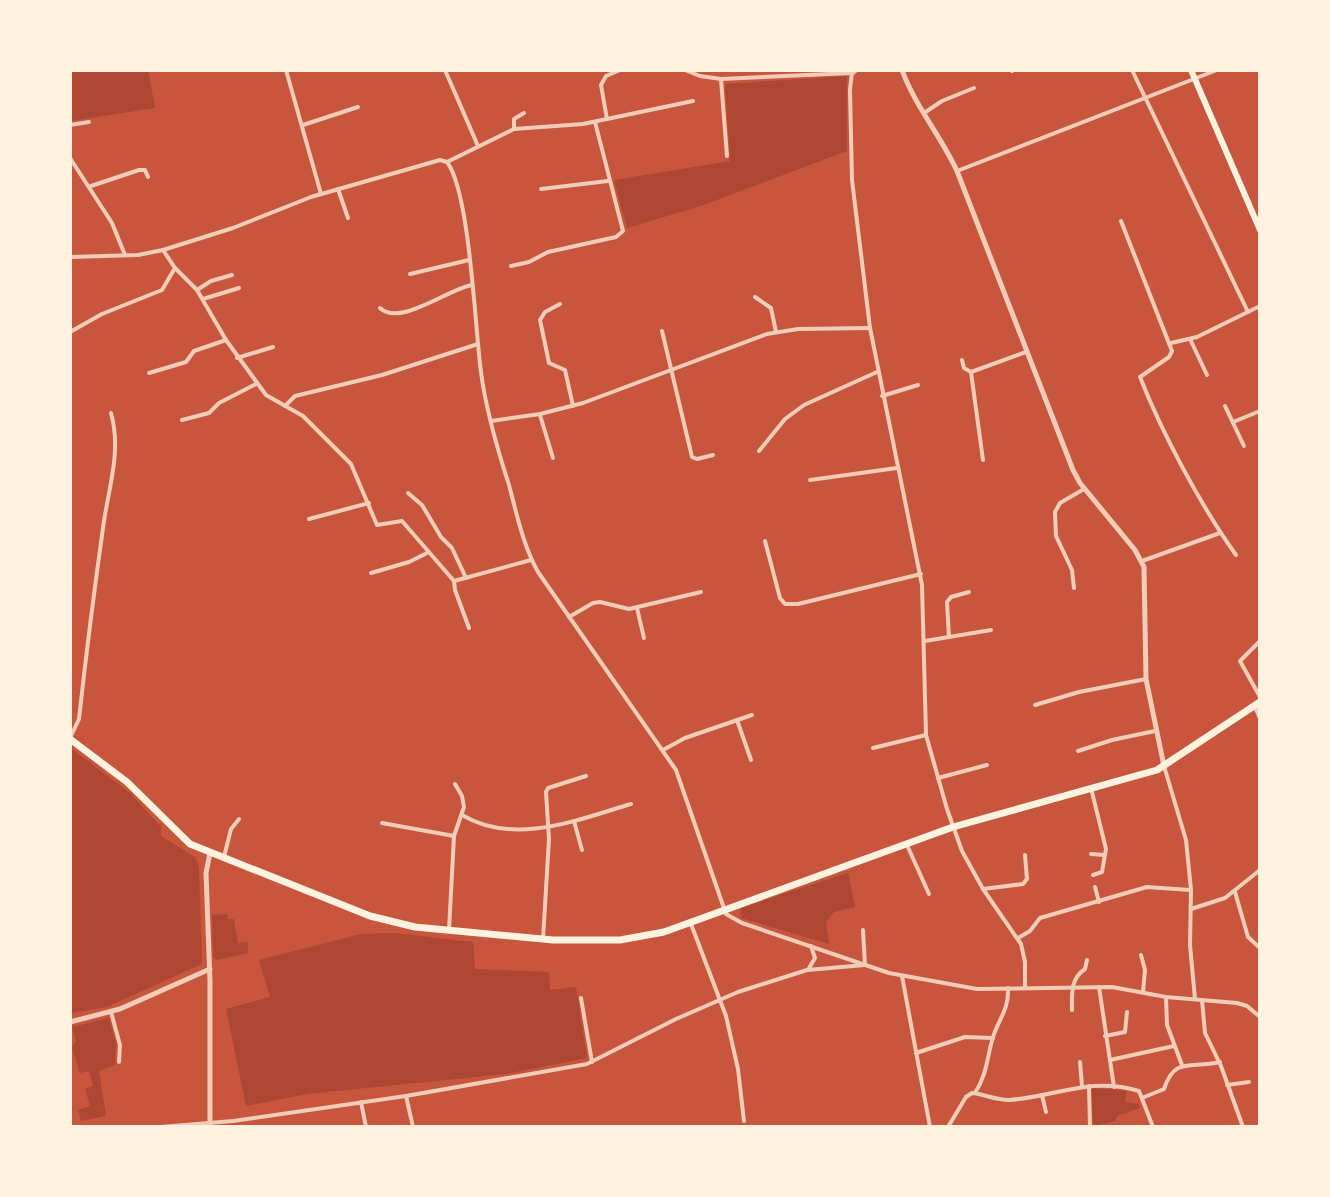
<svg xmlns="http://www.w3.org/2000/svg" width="1330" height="1197" font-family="'Roboto Condensed',sans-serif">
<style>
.green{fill:#ae4732}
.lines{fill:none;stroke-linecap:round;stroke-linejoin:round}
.minor{stroke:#f1ccb7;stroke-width:4}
.tertiary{stroke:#f1ccb7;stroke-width:5}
.secondary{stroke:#fff3e0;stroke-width:6}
.primary{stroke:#fff3e0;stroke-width:7}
</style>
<rect width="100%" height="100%" fill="#c8553d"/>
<g class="green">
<polygon points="70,70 148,70 155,108 70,121"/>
<polygon points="847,76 847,151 701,206 627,228 614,180 730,161 725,84"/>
<polygon points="70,748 129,792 161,827 161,836 196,858 199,867 202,964 107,1007 70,1013"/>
<polygon points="848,873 855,907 834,912 826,922 829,944 741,918 740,908"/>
<polygon points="227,914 228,919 234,919 238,943 248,942 248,953 217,960 213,957 212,915"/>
<polygon points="395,933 473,942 475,969 549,972 550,990 576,987 587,1058 505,1074 307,1094 246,1106 226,1009 270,997 259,960 361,934"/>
<polygon points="109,1018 116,1044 115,1065 99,1071 106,1116 81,1121 78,1110 90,1106 85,1089 93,1086 89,1071 80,1073 72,1048 76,1041 72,1027"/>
<polygon points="1094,1088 1127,1091 1125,1102 1139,1104 1140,1108 1117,1116 1115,1121 1096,1126 1093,1122 1091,1089"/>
</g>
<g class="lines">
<g class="minor">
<polyline points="286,70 321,194"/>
<polyline points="445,70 478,146"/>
<polyline points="685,70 700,76 721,79 852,73"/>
<polyline points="1132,70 1248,312"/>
<polyline points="1012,71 1014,70"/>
<polyline points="852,72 850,90 852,180 870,328 922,585 926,735 947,809 962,851 983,889 1021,944 1025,962 1025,987"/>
<polyline points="721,79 727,156"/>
<polyline points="924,113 942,101 974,88"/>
<polyline points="607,119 601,85 606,76 620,70"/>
<polyline points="70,125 89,122"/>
<polyline points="303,125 358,107"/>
<polyline points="514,129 514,119 524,113"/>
<polyline points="70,158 112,223 125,255"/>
<path d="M447,162C470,192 475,329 481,372C486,411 497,448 509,485C517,515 523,545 538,572L676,770L726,914L742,923L889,973L977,989L1112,987L1166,997L1237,1003L1247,1006L1260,1017"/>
<polyline points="957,171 1217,70"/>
<polyline points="91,186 139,170 145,170 148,177"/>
<polyline points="338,189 348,218"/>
<polyline points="541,189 608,181"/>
<path d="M1121,221L1172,351L1169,357L1140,377C1162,433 1201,506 1236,555"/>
<polyline points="163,250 175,268 197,290 226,340 266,395 303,416 351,464 377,525 402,521 454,581 531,560"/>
<polyline points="70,257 138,255 163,250 233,228 311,197 440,160 447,162 514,129 583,124 693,101"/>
<polyline points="511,266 529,262 548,252 616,237 623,231 595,122"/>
<polyline points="410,274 469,260"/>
<polyline points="197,290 211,281 232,275"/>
<polyline points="755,297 771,308 776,332"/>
<polyline points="203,299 239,288"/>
<polyline points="560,304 545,312 540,320 549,363 565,370 573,406"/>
<path d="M380,308C400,327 448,289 472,285"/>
<polyline points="662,331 692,457 697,459 713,455"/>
<polyline points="70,332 102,314 162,290 175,268"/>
<polyline points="1190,339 1207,375"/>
<polyline points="1171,343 1197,337 1260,306"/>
<polyline points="237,358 273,347"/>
<polyline points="962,360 964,368 971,372 983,460"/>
<polyline points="971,372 1026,352"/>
<polyline points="149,373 186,362 194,351 226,340"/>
<polyline points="882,396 918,385"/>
<polyline points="285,406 295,396 382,375 478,344"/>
<polyline points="1225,406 1244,446"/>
<polyline points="540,415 553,458"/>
<polyline points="182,420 209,413 219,403 256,384"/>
<polyline points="491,421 540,414 583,403 767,334 798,329 870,328"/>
<polyline points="1233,422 1260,411"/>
<polyline points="759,451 785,419 804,405 877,372"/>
<polyline points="810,480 897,468"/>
<polyline points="408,493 422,505 441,537 452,548 466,578"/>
<polyline points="309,519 369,503"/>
<polyline points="765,541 780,598 785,604 798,604 921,574"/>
<polyline points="1142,561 1220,533"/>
<polyline points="371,573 409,562 427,553"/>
<polyline points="454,581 455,590 469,628"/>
<polyline points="1074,588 1072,570 1056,536 1055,512 1060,503 1084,489"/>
<polyline points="637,608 644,638"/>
<polyline points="569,617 593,603 600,602 629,609 701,592"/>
<polyline points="949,637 947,602 951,597 969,592"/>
<polyline points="925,641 991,630"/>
<polyline points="1260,641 1240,661 1260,697"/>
<polyline points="1035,705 1079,692 1146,679"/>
<polyline points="737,720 751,760"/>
<path d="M70,738L79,719C86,655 94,592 103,528C108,489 122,452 111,413"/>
<polyline points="873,748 926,735"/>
<polyline points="663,750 685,738 752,715"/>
<polyline points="1078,751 1112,740 1155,731"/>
<polyline points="1164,766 1186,840 1191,890 1190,945 1195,999"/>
<polyline points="938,778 987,765"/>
<polyline points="1091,788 1106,849 1102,872 1093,875"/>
<path d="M462,815C514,846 577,820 631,804"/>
<polyline points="574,821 582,850"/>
<polyline points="382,823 454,836"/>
<polyline points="907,845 929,894"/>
<polyline points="1091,854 1104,855"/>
<polyline points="224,857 231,829 239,819"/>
<polyline points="1095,887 1099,902"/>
<polyline points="983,889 1023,884 1027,879 1025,855"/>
<polyline points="1235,892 1248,937 1260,948"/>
<polyline points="1191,909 1225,898 1260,870"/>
<polyline points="691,924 726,1016 738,1069 744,1121"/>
<polyline points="449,930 454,836 464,807 462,796 455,784"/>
<polyline points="1018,938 1030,931 1040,918 1147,887 1190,890"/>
<polyline points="543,939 549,839 546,792 548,788 586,776"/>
<polyline points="1141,955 1145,970 1143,992"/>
<polyline points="808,970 815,958 811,946"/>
<polyline points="902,976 930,1127"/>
<polyline points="1099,987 1114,1087"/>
<polyline points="1166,997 1167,1025 1182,1065"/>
<polyline points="581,998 592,1062"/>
<polyline points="1202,1000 1205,1033 1221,1066 1243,1127"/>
<path d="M1072,1010C1072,994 1070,979 1085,969L1087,960"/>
<polyline points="111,1012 120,1045 119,1062"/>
<polyline points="1105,1036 1125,1032 1127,1012"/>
<polyline points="916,1053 965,1037 993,1038"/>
<polyline points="1110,1060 1174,1046"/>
<polyline points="1080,1062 1082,1086"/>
<polyline points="1227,1085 1249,1082"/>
<polyline points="1089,1086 1090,1127"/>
<path d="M975,1093C987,1075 987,1057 993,1037C999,1018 1009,1010 1008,988"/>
<polyline points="1042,1095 1046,1112"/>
<polyline points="406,1096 413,1127"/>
<path d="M1142,1098L1164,1089C1175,1056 1190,1069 1220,1062"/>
<polyline points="361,1102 366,1127"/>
<polyline points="160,1127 233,1121 406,1096 587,1064 676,1019 738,992 807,970 865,965 863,930"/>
<path d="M948,1127L966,1097L972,1093C984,1094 995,1100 1009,1100C1055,1097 1090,1076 1139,1091L1153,1127"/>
</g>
<g class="tertiary">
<path d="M902,70C915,106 941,136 957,171L1073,470L1080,483L1135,550L1144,567L1146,679L1164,766"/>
<polyline points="852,73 856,70"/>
<polyline points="1255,706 1260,717"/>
<polyline points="210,853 206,873 210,981 210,1127"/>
<polyline points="70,1022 120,1009 210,969"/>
</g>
<polyline class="secondary" points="1191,70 1260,230"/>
<polyline class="primary" points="70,739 127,782 190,844 370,916 415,927 553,940 620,940 664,932 953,827 1157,770 1260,702"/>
</g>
<rect width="1330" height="1197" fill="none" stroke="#fff3e0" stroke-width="144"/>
</svg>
